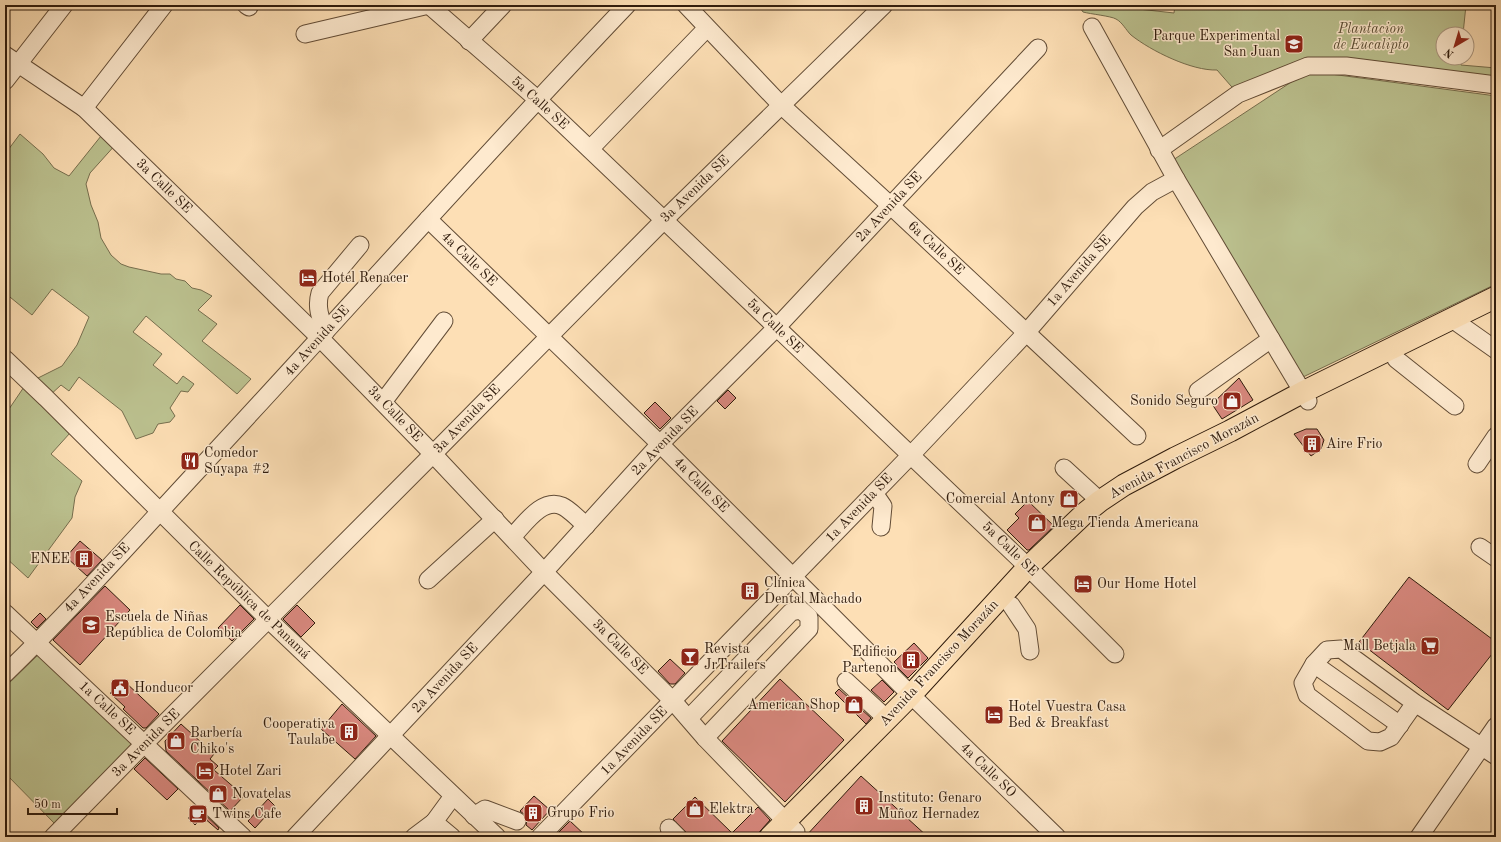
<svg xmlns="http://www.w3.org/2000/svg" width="1501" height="842" font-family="'Old Standard TT',serif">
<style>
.green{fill:#bcc290;stroke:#766e4e}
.building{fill:#d8887e;stroke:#2f1b0c}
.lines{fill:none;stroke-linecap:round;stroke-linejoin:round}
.minor-casing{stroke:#624c36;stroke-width:19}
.major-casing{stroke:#2f1b0c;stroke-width:23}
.minor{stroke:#feeacf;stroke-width:17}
.major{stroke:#fddfb5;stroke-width:21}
.labels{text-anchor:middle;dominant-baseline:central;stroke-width:3;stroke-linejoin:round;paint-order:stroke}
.park-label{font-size:14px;font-style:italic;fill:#594d34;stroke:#feeacf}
.poi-label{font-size:14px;fill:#2f1b0c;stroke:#feeacf;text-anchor:start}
.street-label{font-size:14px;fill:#2f1b0c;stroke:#feeacf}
</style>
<rect width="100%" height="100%" fill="#fddfb5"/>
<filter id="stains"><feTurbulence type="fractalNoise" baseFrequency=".005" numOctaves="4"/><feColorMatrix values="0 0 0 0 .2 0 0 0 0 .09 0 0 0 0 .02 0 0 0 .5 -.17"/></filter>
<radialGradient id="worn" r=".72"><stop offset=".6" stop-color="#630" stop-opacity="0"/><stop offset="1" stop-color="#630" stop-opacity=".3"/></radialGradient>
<g class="green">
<path d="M1078,5H1103L1174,13L1175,5H1466L1463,34H1443V58H1461V65L1496,68V85L1326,66L1238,94L1217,70C1192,71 1151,51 1131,35C1126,30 1122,22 1116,19C1111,16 1090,14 1083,12Z"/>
<polygon points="1308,71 1496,96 1496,284 1303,377 1170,162"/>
<polygon points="105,131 117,143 90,173 86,184 91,205 98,222 101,238 111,255 121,264 129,267 161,274 170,274 176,279 185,281 192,288 201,290 212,296 198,310 217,324 202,341 251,379 237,394 146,316 133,332 162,354 153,365 177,384 183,376 194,384 188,392 181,391 170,408 175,416 170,422 158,424 153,433 136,439 122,411 79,377 69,391 61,385 48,397 70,433 51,454 82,481 75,497 72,518 28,578 5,557 5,457 7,454 5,453 5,407 9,409 26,384 62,366 77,345 89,317 52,289 32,315 5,293 5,154 20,134 43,154 54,168 69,176"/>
<polygon points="42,651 137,744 56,825 5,773 5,687"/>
</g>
<g class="building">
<polygon points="1239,378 1253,400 1222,419 1212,404"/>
<polygon points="728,390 736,398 725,409 717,401"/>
<polygon points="655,402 671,418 660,429 644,413"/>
<polygon points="1306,429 1317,429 1324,440 1321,449 1311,456 1294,434"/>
<polygon points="1028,501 1054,526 1029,550 1027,550 1007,530 1019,518 1015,514"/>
<polygon points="80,541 102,560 87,576 66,557"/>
<polygon points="1409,577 1496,642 1496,649 1448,710 1359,642"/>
<polygon points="105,586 130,610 80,665 53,640"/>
<polygon points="240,605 254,619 232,641 218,628"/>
<polygon points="297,605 315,623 301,637 283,619"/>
<polygon points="40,613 46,619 37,628 31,622"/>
<polygon points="914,643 928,658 908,678 896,666 897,665 894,662"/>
<polygon points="670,659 685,673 675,684 670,684 658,671"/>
<polygon points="780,679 844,740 785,802 722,741"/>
<polygon points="123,680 159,714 146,728 143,728 123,709 125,707 110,693"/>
<polygon points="882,680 894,692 884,702 871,690"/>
<polygon points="839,689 871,718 866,724 835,693"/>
<polygon points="342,704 376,736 355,759 321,729"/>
<polygon points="181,724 214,754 210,759 218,766 214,770 244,796 230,811 166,751 165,741"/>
<polygon points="145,758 178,789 167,800 134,769"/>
<polygon points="861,776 928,837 805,837"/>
<polygon points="534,796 550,810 532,830 526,825 527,820 525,815 520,811"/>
<polygon points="695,797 732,833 758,807 770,820 755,837 691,837 673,819"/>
<polygon points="268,799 275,806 255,828 248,821"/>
<polygon points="198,808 219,828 218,830 203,817 195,825 188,818"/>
<polygon points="570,821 587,837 554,837"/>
</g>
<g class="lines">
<g class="minor-casing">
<g id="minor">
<polyline points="246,5 249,7"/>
<polyline points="429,5 537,99 1028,567 1115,654"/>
<polyline points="686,5 781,105 891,206 1137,436"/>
<polyline points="1092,27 1176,179 1308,401"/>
<polyline points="305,34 429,5"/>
<polyline points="469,41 503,5"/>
<polyline points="5,55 84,108 320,338 433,454 544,572 673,701 705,738 796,832"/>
<polyline points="5,81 64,5"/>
<polyline points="84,108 164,5"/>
<polyline points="590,149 707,28"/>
<polyline points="1159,150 1238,94 1308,66 1346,66 1496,85"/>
<polyline points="428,219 660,444 911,695 1057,837"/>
<polyline points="1452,319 1496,350"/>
<path d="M326,331C320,318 316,307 320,293L360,245"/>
<polyline points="5,359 46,398 269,620 497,837"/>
<polyline points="1396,359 1455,406"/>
<polyline points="1198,391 1271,339"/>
<polyline points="383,402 444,321"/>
<polyline points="1477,464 1496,436"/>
<polyline points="1064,468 1100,501"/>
<polyline points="874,493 883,506 881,527"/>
<path d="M512,537C524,525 542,497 562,506C569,509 580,520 586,526"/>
<polyline points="1480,547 1496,558"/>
<polyline points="428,580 495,519"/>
<polyline points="1011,605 1027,629 1030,651"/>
<polyline points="5,613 243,837"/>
<polyline points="1314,664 1400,725"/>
<path d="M5,674C73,608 136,537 201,467C343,314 482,157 627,5"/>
<polyline points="846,681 887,719"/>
<polyline points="1415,703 1391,737 1380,742 1368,741 1307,695 1303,683 1314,664 1327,650 1341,649 1415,703 1496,756"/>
<polyline points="689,718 791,612 801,610 809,617 809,629 705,738"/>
<polyline points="474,816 485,809 517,821"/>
<polyline points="669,828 678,837"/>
<polyline points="53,837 144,744 433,454 664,220 884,5"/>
<polyline points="295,837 544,572 660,444 777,327 1038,48"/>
<polyline points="414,837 434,822"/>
<polyline points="452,837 434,822 453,796"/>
<polyline points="540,837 911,455 1026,333 1135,207 1152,192 1176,179"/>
<polyline points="1419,837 1496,726"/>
</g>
</g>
<g class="major-casing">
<polyline id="major" points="770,837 911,695 1028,567 1085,513 1100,501 1124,485 1175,458 1230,431 1303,392 1496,297"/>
</g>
<use href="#minor" class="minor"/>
<use href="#major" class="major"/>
</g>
<defs>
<g id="university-square" transform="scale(1)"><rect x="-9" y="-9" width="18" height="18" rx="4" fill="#8f2418" stroke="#feeacf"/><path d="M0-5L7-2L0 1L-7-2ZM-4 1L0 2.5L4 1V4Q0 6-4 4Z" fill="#fff"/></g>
<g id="hotel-square" transform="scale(1)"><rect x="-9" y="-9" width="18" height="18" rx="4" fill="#8f2418" stroke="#feeacf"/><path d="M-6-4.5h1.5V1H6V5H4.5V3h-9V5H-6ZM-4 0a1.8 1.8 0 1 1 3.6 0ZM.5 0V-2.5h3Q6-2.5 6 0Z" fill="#fff"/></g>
<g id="shop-square" transform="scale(1)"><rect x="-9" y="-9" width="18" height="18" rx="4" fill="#8f2418" stroke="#feeacf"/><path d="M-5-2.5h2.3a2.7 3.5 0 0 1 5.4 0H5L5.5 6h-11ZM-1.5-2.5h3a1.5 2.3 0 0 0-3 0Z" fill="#fff"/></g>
<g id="building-square" transform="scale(1)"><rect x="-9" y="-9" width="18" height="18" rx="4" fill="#8f2418" stroke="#feeacf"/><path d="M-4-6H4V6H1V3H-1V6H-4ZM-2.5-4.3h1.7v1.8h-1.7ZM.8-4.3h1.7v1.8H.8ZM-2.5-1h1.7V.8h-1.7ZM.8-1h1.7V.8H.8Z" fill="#fff"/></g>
<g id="restaurant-square" transform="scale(1)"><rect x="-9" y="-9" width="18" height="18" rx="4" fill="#8f2418" stroke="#feeacf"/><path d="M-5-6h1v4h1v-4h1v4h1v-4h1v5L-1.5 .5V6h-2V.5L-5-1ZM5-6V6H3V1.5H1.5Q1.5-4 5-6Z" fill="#fff"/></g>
<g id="school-square" transform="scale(1)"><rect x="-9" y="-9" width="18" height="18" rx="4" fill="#8f2418" stroke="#feeacf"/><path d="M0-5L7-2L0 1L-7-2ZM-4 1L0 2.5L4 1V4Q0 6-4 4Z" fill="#fff"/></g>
<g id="supermarket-square" transform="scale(1)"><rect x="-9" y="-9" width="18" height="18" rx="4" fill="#8f2418" stroke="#feeacf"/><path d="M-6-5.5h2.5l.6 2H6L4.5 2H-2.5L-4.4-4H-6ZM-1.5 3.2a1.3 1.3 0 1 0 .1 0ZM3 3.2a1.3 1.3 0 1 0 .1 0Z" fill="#fff"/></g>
<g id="bar-square" transform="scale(1)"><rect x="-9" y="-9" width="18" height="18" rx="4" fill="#8f2418" stroke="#feeacf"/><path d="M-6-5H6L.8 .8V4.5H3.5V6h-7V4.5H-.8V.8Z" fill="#fff"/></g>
<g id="civic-square" transform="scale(1)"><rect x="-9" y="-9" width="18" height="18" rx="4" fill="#8f2418" stroke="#feeacf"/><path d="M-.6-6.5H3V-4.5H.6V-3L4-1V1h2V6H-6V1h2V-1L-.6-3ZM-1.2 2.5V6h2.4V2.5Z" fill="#fff"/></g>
<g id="cafe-square" transform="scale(1)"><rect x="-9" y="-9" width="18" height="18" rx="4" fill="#8f2418" stroke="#feeacf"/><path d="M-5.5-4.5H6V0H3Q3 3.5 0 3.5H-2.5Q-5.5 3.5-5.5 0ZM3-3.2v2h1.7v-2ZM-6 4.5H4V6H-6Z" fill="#fff"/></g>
</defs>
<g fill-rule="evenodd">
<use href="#university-square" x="1294" y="44"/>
<use href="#hotel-square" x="308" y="278"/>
<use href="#shop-square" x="1232" y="401"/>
<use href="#building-square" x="1312" y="444"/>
<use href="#restaurant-square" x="190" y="461"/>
<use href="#shop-square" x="1069" y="499"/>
<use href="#shop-square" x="1037" y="523"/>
<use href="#building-square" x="84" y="559"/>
<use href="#hotel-square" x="1083" y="584"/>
<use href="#building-square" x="750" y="591"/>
<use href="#school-square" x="91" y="625"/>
<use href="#supermarket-square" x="1430" y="646"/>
<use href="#bar-square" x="690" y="657"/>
<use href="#building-square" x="911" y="660"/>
<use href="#civic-square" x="120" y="688"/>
<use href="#shop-square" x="854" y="705"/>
<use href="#hotel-square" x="994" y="715"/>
<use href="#building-square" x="349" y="732"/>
<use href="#shop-square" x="176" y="741"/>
<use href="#hotel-square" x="205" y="771"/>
<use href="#shop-square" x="218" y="794"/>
<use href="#building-square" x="864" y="806"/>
<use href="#shop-square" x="695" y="809"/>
<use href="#building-square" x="533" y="813"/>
<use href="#cafe-square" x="198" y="814"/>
</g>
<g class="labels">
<g class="park-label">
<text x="1371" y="29">Plantacion<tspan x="1371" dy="16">de Eucalipto</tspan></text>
</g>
<g class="poi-label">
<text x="1280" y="36" text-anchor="end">Parque Experimental<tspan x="1280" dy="16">San Juan</tspan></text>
<text x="322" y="278">Hotel Renacer</text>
<text x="1218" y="401" text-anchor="end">Sonido Seguro</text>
<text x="1326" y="444">Aire Frio</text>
<text x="204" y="453">Comedor<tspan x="204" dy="16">Suyapa #2</tspan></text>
<text x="1055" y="499" text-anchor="end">Comercial Antony</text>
<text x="1051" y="523">Mega Tienda Americana</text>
<text x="70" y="559" text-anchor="end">ENEE</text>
<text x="764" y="583">Clínica<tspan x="764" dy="16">Dental Machado</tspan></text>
<text x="1097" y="584">Our Home Hotel</text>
<text x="105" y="617">Escuela de Niñas<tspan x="105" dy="16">República de Colombia</tspan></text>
<text x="1416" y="646" text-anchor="end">Mall Betjala</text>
<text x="704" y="649">Revista<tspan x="704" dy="16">JrTrailers</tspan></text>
<text x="897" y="652" text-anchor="end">Edificio<tspan x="897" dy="16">Partenon</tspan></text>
<text x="134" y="688">Honducor</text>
<text x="840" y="705" text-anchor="end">American Shop</text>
<text x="1008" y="707">Hotel Vuestra Casa<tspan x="1008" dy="16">Bed &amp; Breakfast</tspan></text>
<text x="335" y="724" text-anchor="end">Cooperativa<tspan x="335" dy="16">Taulabe</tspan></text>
<text x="190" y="733">Barbería<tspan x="190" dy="16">Chiko's</tspan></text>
<text x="219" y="771">Hotel Zari</text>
<text x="232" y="794">Novatelas</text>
<text x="878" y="798">Instituto: Genaro<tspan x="878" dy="16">Muñoz Hernadez</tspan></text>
<text x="709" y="809">Elektra</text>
<text x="547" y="813">Grupo Frio</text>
<text x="212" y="814">Twins Cafe</text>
</g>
<g class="street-label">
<text transform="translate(540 103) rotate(42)">5a Calle SE</text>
<text transform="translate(164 186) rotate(44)">3a Calle SE</text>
<text transform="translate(695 189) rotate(-44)">3a Avenida SE</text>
<text transform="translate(889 207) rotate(-47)">2a Avenida SE</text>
<text transform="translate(936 248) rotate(43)">6a Calle SE</text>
<text transform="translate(469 259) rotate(44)">4a Calle SE</text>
<text transform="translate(1079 271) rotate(-49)">1a Avenida SE</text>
<text transform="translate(775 326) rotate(44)">5a Calle SE</text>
<text transform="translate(317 341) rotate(-48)">4a Avenida SE</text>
<text transform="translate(395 414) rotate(46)">3a Calle SE</text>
<text transform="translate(467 419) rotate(-46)">3a Avenida SE</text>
<text transform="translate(665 441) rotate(-46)">2a Avenida SE</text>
<text transform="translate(1184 456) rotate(-28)">Avenida Francisco Morazán</text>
<text transform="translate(701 485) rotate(45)">4a Calle SE</text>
<text transform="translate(859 508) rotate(-46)">1a Avenida SE</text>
<text transform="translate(1010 549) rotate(44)">5a Calle SE</text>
<text transform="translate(97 578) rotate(-47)">4a Avenida SE</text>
<text transform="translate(249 600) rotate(44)">Calle República de Panamá</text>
<text transform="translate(620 647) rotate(45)">3a Calle SE</text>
<text transform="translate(939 663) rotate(-47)">Avenida Francisco Morazán</text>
<text transform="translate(445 678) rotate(-47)">2a Avenida SE</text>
<text transform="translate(107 708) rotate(43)">1a Calle SE</text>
<text transform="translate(634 741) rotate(-46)">1a Avenida SE</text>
<text transform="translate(146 743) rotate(-45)">3a Avenida SE</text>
<text transform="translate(988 770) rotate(44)">4a Calle SO</text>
</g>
</g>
<rect width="1501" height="842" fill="none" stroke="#fddfb5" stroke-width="20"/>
<rect x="6" y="6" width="1489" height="830" fill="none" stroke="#2f1b0c" stroke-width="2"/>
<rect x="10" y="10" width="1481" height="822" fill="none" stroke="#2f1b0c"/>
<g transform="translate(1455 46) rotate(218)"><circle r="19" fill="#feeacf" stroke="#ab9781"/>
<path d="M0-3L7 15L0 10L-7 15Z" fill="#8f2418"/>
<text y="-6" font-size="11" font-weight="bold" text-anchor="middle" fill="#2f1b0c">N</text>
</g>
<path d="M28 808v6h89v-6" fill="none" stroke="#2f1b0c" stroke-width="2"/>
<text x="34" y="808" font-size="12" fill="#2f1b0c" stroke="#feeacf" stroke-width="3" paint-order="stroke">50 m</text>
<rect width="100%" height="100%" filter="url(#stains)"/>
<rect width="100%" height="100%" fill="url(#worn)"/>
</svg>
